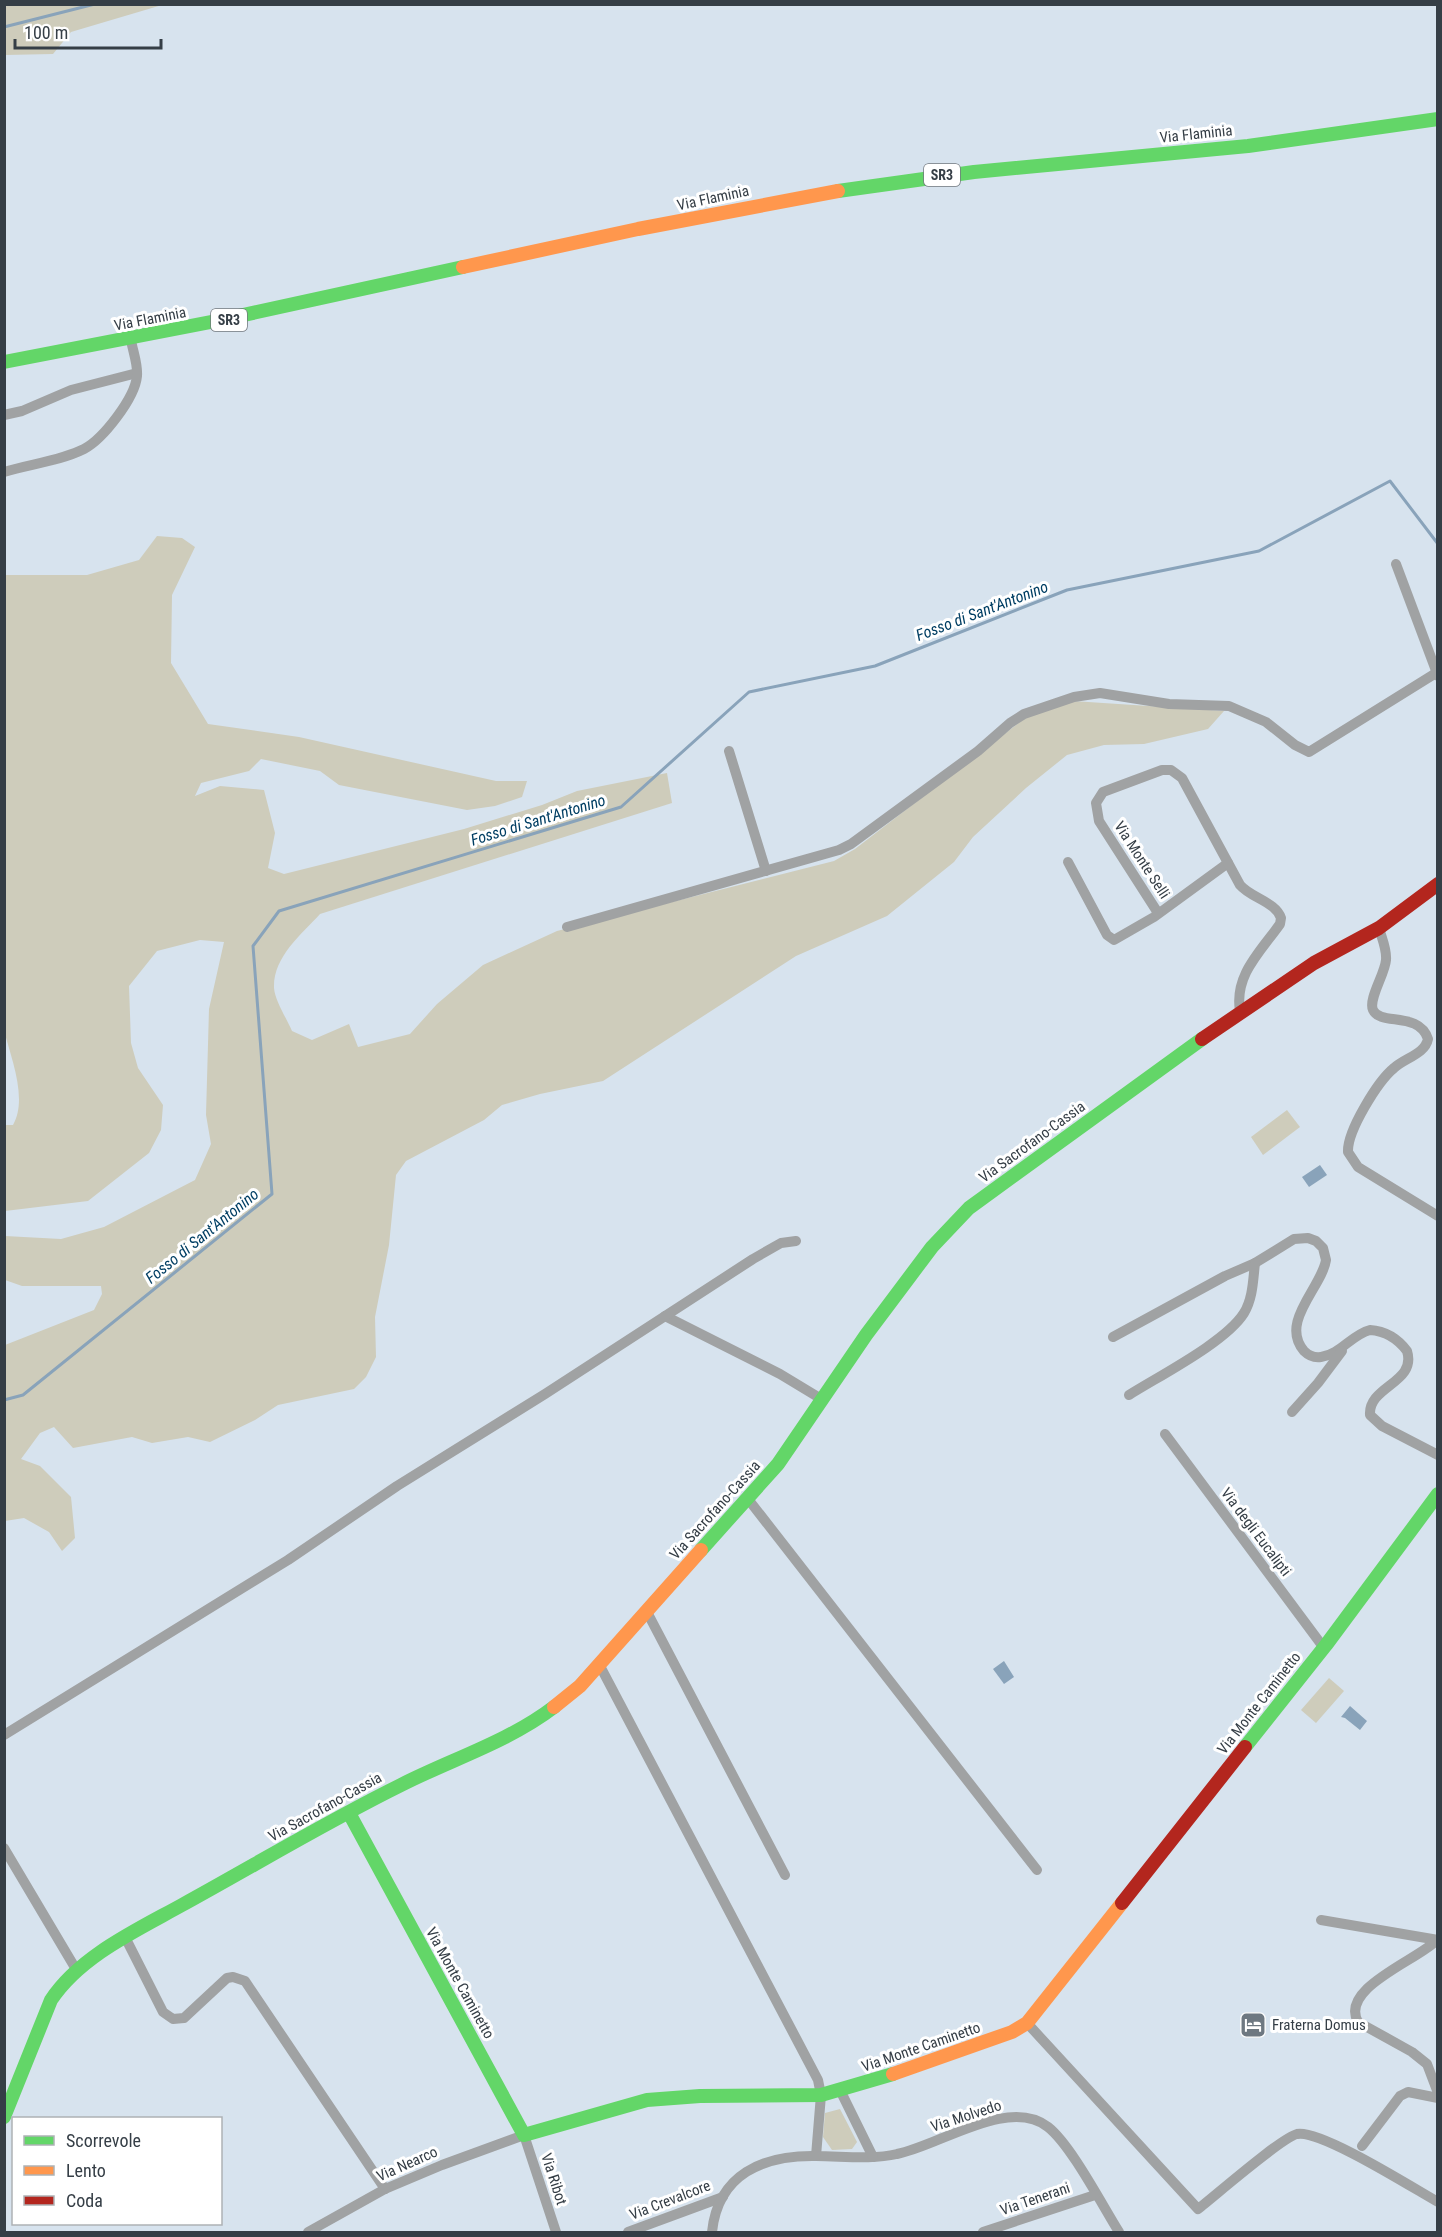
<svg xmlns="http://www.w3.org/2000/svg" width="1442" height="2237" font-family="'Roboto Condensed',sans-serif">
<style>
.green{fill:#ceccbb}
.water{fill:#89a3ba}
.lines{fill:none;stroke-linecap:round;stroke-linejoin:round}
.stream{stroke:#89a3ba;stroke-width:3}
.street{stroke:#a0a2a3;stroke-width:10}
.fast{stroke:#63d668;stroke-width:14}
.slow{stroke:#ff974d;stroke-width:14}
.jam{stroke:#b3261e;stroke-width:14}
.labels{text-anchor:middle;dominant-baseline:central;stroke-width:6;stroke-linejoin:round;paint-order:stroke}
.shield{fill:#fff;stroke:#72787e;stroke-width:1.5}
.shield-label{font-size:14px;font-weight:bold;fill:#353e46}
.street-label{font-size:15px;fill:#353e46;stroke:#fff}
.poi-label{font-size:15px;fill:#353e46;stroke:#fff;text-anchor:start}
.water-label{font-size:16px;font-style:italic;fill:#003e63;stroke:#fff}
</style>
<rect width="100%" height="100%" fill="#d7e3ee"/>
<g class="green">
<polygon points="13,5 13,4 162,5 71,32 53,54 5,55 5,6"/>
<path d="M157,536L182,538L195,547L172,595L171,663L208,724L299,737L496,781H527L522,797L495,806L467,810L339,785L320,771L261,759L249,771L201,783L195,796L220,786L264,790L275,833L268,868L284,874L464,829L542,805L577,791L667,773L672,803L320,914C301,935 273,957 274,988C275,1001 287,1019 292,1031L312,1040L349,1024L358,1047L410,1034L437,1004L483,965L557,931L834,861L855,849L1029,715L1073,701L1224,711L1208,729L1144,744L1104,745L1067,755L1026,788L973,837L954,862L887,916L796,956L603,1081L540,1094L502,1105L484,1120L406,1161L396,1175L389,1245L375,1317L376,1357L366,1377L354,1389L278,1405L255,1420L210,1442L188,1437L152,1443L132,1437L73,1448L54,1427L40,1433L21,1459L40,1466L71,1497L75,1538L62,1551L49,1532L24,1518L5,1521V1345L94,1310L102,1294L101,1286H22L5,1280V1236L61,1239L104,1227L195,1180L211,1144L206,1115L209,1009L224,942L200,940L157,951L129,986L131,1043L138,1068L163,1105L161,1130L149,1153L88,1201L5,1211V1125H13C28,1099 11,1058 4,1030L5,575H87L139,560Z"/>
<polygon points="1287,1110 1300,1127 1263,1155 1251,1137"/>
<polygon points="1329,1678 1344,1691 1316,1723 1301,1710"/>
<polygon points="840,2109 857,2142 852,2149 832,2150 823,2137 825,2113"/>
</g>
<g class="water">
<polygon points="1320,1165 1327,1175 1309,1187 1302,1177"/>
<polygon points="1004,1661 1014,1677 1004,1684 993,1669"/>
<polygon points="1350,1706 1367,1721 1360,1730 1345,1718 1341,1717"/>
</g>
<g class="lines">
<g class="stream">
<polyline points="4,27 95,4"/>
<polyline points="4,1400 23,1395 272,1194 253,946 279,911 621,807 749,692 875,666 1067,590 1259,551 1390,481 1438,544"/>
</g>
<g class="street">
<polyline points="4,415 22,411 71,390 137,373"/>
<path d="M4,472C30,464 60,461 84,449C103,439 135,398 137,376C138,364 133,352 131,340"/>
<polyline points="1396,564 1438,676"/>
<polyline points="729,751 766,871"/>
<polyline points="1068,862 1107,935 1114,940 1154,917 1228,863"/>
<path d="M1158,913L1099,821L1096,803L1103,792L1162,770H1171L1182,778L1240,885C1251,898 1276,902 1281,918L1280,924C1261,951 1234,975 1240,1011"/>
<polyline points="567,927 839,850 851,844 978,751 1010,723 1024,714 1074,697 1100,693 1169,704 1229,706 1266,722 1295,745 1309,752 1436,673"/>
<path d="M1379,928C1382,939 1387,949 1386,960C1385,974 1368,999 1373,1010C1380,1026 1419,1011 1428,1039C1425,1054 1405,1058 1394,1068C1378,1081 1347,1131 1348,1152L1358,1167L1438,1216"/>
<polyline points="665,1316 780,1374 823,1400"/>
<path d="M1113,1337L1225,1276L1255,1263L1294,1239L1308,1238L1316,1241L1323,1248L1326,1260C1322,1287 1279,1322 1304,1351C1309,1356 1314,1358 1321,1357C1341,1354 1351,1335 1370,1330C1385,1331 1398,1339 1407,1351C1417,1383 1368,1386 1370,1415L1382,1426L1438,1455"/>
<path d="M1129,1395C1159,1376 1226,1342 1244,1313C1253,1298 1253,1280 1255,1263"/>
<polyline points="1292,1412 1318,1383 1342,1351"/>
<polyline points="1165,1434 1324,1648"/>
<polyline points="748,1499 1037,1870"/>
<polyline points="647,1612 785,1875"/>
<path d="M600,1666L818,2080L821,2095L816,2156C842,2156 871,2160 897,2154C939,2146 1009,2096 1048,2127C1071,2145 1102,2205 1119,2232"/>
<polyline points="4,1735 288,1560 397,1486 545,1394 753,1259 781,1243 796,1241"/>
<polyline points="4,1848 77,1971"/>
<polyline points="1321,1920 1438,1940"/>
<polyline points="125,1937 163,2012 173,2019 184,2018 227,1978 233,1977 245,1981 385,2189"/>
<path d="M1437,1940C1418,1960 1339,1988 1358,2022L1412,2052L1427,2064L1438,2093"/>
<path d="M1027,2023L1198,2209C1216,2195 1281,2138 1297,2134C1320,2129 1413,2188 1438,2202"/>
<polyline points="840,2090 873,2157"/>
<polyline points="1362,2146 1400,2096 1408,2092 1438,2098"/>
<polyline points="308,2232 385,2189 442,2165 524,2135 556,2232"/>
<polyline points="628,2232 723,2197"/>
<path d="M712,2232C718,2174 763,2155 816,2156"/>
<polyline points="983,2232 1095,2195"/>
</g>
<g class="fast">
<polyline points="838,191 974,172 1248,146 1438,119"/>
<polyline points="4,362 216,321 463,267"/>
<polyline points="701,1550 778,1464 866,1335 932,1247 969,1208 1202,1039"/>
<polyline points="1245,1747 1326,1645 1438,1494"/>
<polyline points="349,1813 524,2135 647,2100 700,2096 821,2095 893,2074"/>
<path d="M4,2117L51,2000C80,1956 137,1930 182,1905C255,1865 326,1822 401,1785C452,1759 508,1742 554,1707"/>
</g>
<g class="slow">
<polyline points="463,267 638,229 838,191"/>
<polyline points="554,1707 580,1686 701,1550"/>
<polyline points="893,2074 1012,2032 1027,2023 1122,1903"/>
</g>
<g class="jam">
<polyline points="1202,1039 1314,963 1379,928 1438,884"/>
<polyline points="1122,1903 1245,1747"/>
</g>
</g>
<defs>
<g id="hotel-square" transform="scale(1.35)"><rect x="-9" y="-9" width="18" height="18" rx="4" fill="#6e7881" stroke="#fff"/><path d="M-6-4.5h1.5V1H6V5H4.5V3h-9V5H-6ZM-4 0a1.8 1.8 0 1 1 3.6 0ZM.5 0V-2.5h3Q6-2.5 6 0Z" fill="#fff"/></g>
</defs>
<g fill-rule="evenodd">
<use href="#hotel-square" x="1253" y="2025"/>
</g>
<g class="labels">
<g class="shield">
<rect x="924" y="164" width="36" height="22" rx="4.5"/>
<rect x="211" y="309" width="36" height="22" rx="4.5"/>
</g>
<g class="shield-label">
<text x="942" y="175">SR3</text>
<text x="229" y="320">SR3</text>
</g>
<g class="street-label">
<text transform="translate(1196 134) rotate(-6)">Via Flaminia</text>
<text transform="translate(713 198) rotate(-12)">Via Flaminia</text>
<text transform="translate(150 319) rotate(-11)">Via Flaminia</text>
<text transform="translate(1142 860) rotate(57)">Via Monte Selli</text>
<text transform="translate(1032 1142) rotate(-36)">Via Sacrofano-Cassia</text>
<text transform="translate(715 1510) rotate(-48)">Via Sacrofano-Cassia</text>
<text transform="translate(1256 1532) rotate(53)">Via degli Eucalipti</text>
<text transform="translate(1259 1703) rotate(-52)">Via Monte Caminetto</text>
<text transform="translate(325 1807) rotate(-29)">Via Sacrofano-Cassia</text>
<text transform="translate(460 1983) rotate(61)">Via Monte Caminetto</text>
<text transform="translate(921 2047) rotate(-19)">Via Monte Caminetto</text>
<text transform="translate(966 2116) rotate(-18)">Via Molvedo</text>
<text transform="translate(407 2164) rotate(-24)">Via Nearco</text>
<text transform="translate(554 2179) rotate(72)">Via Ribot</text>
<text transform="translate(1035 2199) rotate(-19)">Via Tenerani</text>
<text transform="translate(670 2200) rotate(-21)">Via Crevalcore</text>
</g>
<g class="poi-label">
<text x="1272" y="2025">Fraterna Domus</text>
</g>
<g class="water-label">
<text transform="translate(982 611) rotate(-21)">Fosso di Sant'Antonino</text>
<text transform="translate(538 820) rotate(-17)">Fosso di Sant'Antonino</text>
<text transform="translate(202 1236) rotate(-39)">Fosso di Sant'Antonino</text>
</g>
</g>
<rect width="1442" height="2237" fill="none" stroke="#353e46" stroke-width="12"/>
<rect x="12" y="2117" width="210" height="108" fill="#ffffff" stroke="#aeb2b5" stroke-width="1.5"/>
<rect x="24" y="2136" width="30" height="9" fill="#63d668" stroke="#aeb2b5" stroke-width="1.5"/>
<text x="66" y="2147" font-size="18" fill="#353e46">Scorrevole</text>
<rect x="24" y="2166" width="30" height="9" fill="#ff974d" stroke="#aeb2b5" stroke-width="1.5"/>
<text x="66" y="2177" font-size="18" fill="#353e46">Lento</text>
<rect x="24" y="2196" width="30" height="9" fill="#b3261e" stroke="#aeb2b5" stroke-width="1.5"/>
<text x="66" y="2207" font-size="18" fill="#353e46">Coda</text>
<path d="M15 39v9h146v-9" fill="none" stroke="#353e46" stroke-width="3"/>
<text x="24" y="39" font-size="18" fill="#353e46" stroke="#ffffff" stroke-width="4.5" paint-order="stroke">100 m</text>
</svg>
